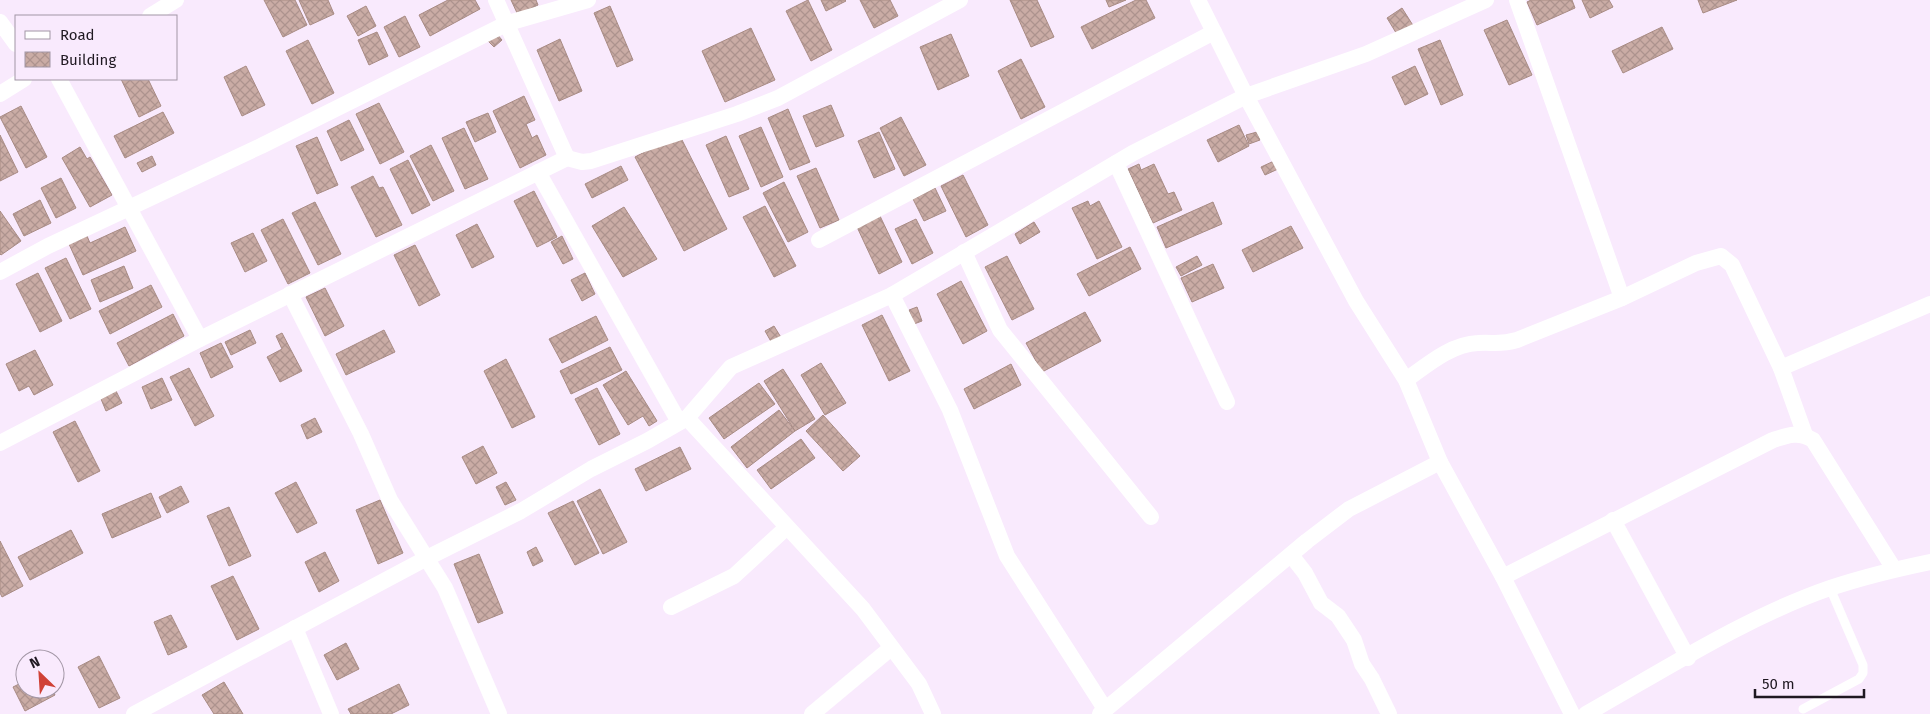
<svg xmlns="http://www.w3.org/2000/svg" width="1930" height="714" font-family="'Fira Sans',sans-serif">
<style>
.building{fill:url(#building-cross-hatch);stroke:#a88b84}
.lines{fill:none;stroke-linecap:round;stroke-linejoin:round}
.service{stroke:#fff;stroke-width:9}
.minor{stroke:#fff;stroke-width:16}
</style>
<defs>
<pattern id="building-cross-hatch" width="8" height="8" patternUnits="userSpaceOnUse" patternTransform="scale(1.25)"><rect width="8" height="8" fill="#caaca5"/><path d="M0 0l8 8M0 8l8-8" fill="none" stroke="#ad938e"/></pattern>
</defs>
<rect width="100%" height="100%" fill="#f9eafd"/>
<g class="building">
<polygon points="264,0 295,0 307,25 283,37"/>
<polygon points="299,0 328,0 334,14 310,25"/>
<polygon points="448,0 475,0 480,9 430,36 419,15"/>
<polygon points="511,0 536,0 538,5 518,15"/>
<polygon points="808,0 832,50 811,61 786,11"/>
<polygon points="821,0 845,0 846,1 826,11"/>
<polygon points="860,0 890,0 898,16 874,28"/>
<polygon points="1010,0 1037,0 1054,37 1031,47"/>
<polygon points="1106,0 1126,0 1109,7"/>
<polygon points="1136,0 1146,0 1155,18 1092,49 1081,27"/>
<polygon points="1531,0 1572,0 1575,8 1537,25 1527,2"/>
<polygon points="1582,0 1609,0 1613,7 1590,18"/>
<polygon points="1698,0 1737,0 1703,13"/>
<polygon points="366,6 376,26 358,36 347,16"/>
<polygon points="610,6 633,60 617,67 594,13"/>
<polygon points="1402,8 1414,27 1398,36 1387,18"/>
<polygon points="405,16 420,47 399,57 384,27"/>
<polygon points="1507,20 1532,75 1509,85 1484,30"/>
<polygon points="1662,27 1673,49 1623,73 1612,51"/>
<polygon points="751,28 775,80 725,102 702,51"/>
<polygon points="377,32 388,56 369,65 358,40"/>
<polygon points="496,33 502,40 494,47 488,41"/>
<polygon points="951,34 969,76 938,90 920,47"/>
<polygon points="560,39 582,91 559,101 537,50"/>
<polygon points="308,40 334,93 312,104 286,51"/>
<polygon points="1440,40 1463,95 1441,105 1418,49"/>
<polygon points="1021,59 1045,107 1021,119 998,71"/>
<polygon points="246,66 265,105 242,116 224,77"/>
<polygon points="1415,66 1428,94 1405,105 1392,77"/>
<polygon points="121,79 148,79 161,106 139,117"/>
<polygon points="524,96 535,120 526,124 532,138 537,135 546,155 520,168 493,111"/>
<polygon points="379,103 404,152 380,164 356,114"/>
<polygon points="831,105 844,136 816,147 803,116"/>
<polygon points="21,106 47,157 26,168 0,117"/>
<polygon points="788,109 810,162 790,170 768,118"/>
<polygon points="163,112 174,133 125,158 114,136"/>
<polygon points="488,113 496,132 475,142 466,122"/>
<polygon points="901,117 926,165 904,176 880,128"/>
<polygon points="349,120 364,150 341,161 327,131"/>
<polygon points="1239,125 1249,146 1218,162 1207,140"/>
<polygon points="761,127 783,177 761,187 739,136"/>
<polygon points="464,128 488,179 465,189 442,138"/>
<polygon points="879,132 895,169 874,178 858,141"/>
<polygon points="1257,132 1260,140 1249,144 1246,135"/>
<polygon points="679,134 727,229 684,251 635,157"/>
<polygon points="0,135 18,172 0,181"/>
<polygon points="726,136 749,189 729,197 706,145"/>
<polygon points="317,137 338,185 317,194 296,146"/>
<polygon points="431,145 454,191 433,201 410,156"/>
<polygon points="80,147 87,159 90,157 112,195 90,207 62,158"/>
<polygon points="152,156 156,165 142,172 137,163"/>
<polygon points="408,160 430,205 412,214 390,169"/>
<polygon points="1274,161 1278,169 1265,175 1261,167"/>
<polygon points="1139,164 1141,170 1154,164 1168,194 1174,192 1182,210 1153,223 1128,169"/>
<polygon points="621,166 628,180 592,198 585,184"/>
<polygon points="816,168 839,220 820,228 797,176"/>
<polygon points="963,175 988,225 966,237 941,186"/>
<polygon points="373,176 379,188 383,187 402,225 376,237 351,187"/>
<polygon points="61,178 76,208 56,218 41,188"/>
<polygon points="784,182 808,232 788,242 763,193"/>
<polygon points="935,188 946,211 924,221 913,199"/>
<polygon points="534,191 557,237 537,247 514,201"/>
<polygon points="40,200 51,223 24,236 13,214"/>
<polygon points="1088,201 1090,206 1099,201 1122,247 1097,259 1072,208"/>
<polygon points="315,202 341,254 318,265 292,213"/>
<polygon points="1213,202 1222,224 1166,248 1157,227"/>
<polygon points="765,206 796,266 774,277 743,217"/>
<polygon points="624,207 657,259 623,277 592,226"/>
<polygon points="0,211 21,241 1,255 0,254"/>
<polygon points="880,216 902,262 879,274 857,227"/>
<polygon points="283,219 310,273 288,284 261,230"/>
<polygon points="916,219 933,253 912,264 895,229"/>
<polygon points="1034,222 1040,232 1020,244 1015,234"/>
<polygon points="477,224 494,257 472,268 456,235"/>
<polygon points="1291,226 1303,248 1253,272 1242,250"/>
<polygon points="125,227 136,251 83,275 69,244 87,236 90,243"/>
<polygon points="253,233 267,261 245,272 231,243"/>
<polygon points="562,236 573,259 563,264 551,242"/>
<polygon points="415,245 440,295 419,306 394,255"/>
<polygon points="1130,247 1141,269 1089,296 1077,274"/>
<polygon points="1007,256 1034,309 1012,320 985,267"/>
<polygon points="1197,256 1202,265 1181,276 1176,267"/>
<polygon points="66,258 91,309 70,319 45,268"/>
<polygon points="1213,264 1224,288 1192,302 1181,278"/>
<polygon points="124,266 133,288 100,302 91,280"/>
<polygon points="38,273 62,321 40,332 16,284"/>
<polygon points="585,273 595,294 582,301 571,280"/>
<polygon points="961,281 987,331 963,344 937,294"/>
<polygon points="151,285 162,307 110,334 99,311"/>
<polygon points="325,288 344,326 325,336 306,297"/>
<polygon points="917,307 922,321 914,324 909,310"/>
<polygon points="1085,312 1101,341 1042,372 1026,343"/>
<polygon points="173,314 184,336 129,366 117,343"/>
<polygon points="882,315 910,371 889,381 862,325"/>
<polygon points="596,316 608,340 562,363 549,339"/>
<polygon points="774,326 782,339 773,345 765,331"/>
<polygon points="250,330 256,343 231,355 225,342"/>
<polygon points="384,330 395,352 346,375 336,354"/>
<polygon points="282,333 302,371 280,382 267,357 282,349 276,336"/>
<polygon points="221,343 233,367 211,378 200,353"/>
<polygon points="610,347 622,370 571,394 560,371"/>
<polygon points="35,350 53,385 34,395 29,386 19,391 6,364"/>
<polygon points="506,359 535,417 512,428 484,371"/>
<polygon points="821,363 846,403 825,415 801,375"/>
<polygon points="1011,364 1021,385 974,409 964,389"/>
<polygon points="189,368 214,416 195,426 170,377"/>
<polygon points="783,369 815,419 795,431 764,381"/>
<polygon points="626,371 657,421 649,426 643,416 628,425 603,385"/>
<polygon points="162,378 172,400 151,409 142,387"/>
<polygon points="759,383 775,404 724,439 709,418"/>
<polygon points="597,388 620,434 599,445 575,399"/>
<polygon points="116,391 122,403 106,411 101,399"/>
<polygon points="779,410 795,431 747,468 731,447"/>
<polygon points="823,415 860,456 843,471 806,431"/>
<polygon points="315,418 322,432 307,439 301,425"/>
<polygon points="75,421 100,471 78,482 53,432"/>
<polygon points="801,439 815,458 771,489 757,470"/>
<polygon points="483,446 497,473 476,484 462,457"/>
<polygon points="680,447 691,469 646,491 635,469"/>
<polygon points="296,482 317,523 297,533 275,493"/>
<polygon points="506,482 516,500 505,505 496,487"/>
<polygon points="181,486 189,502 167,513 159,497"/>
<polygon points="600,489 627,542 603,554 577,501"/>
<polygon points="151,493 161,517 112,538 102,514"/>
<polygon points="380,500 403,553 378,564 356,510"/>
<polygon points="573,501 599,553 575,565 548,513"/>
<polygon points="229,507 251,556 229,566 207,516"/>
<polygon points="71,530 83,553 30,580 18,557"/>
<polygon points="0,541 23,586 2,597 0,593"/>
<polygon points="536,547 543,561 533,566 527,552"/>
<polygon points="325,552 339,581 319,592 305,562"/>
<polygon points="479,554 503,613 478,623 454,564"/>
<polygon points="233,576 259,629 237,640 211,586"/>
<polygon points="171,615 187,647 168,655 154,622"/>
<polygon points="346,643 359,669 337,680 324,655"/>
<polygon points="99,656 120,698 99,708 78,667"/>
<polygon points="25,681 25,689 52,689 55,695 25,711 13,687"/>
<polygon points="224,682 243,714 214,714 202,695"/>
<polygon points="399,684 409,705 391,714 351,714 348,709"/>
</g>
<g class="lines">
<polyline class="service" points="1803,709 1859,679 1863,673 1863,665 1830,588"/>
<g class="minor">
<polyline points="1198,0 1246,96 1356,301 1406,380 1440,462 1503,577 1572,714"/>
<polyline points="1517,0 1622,298"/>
<polyline points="150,16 176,0"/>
<polyline points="0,22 16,44"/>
<polyline points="59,79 200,339"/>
<polyline points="0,94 24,79"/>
<polyline points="567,158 582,162 591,161 737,114 778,98 960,0"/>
<polyline points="1116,163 1227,402"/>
<polyline points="538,172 679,422"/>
<polyline points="819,240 1214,32"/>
<polyline points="964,252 1000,330 1151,517"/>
<polyline points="0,272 48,246 261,146 508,23 588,0"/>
<polyline points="290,294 361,434 390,500 445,588 499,714"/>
<polyline points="892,295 950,410 1007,556 1105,709"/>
<polyline points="1781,368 1930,304"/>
<path d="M1406,380C1427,365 1451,344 1478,343C1494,342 1500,345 1517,340L1622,298L1696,263L1721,256L1732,265L1781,368L1805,435"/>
<polyline points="687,418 863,609 919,684 933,714"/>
<polyline points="0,443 200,339 567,158 496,0"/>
<polyline points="1613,520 1688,658"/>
<polyline points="1291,555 1305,573 1321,603 1338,616 1354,640 1362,664 1372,679 1389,714"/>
<path d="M1503,577L1773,440C1788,435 1799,431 1813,440L1894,569"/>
<polyline points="671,607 734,576 787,527"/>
<polyline points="295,628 331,714"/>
<polyline points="134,714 427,558 521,511 591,469 647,441 687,418 731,367 892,295 1133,153 1246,96 1366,54 1486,0"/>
<polyline points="812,714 891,648"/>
<polyline points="1100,714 1307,541 1349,509 1440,462"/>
<path d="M1586,714C1664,670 1746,617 1830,588C1863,577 1896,569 1930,562"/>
</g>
</g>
<rect x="15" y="15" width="162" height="65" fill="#f9eafd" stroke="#a296a5"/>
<rect x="25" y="31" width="25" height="8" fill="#ffffff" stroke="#a296a5"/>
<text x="60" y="40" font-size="15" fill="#1f1821">Road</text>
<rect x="25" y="52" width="25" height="15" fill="url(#building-cross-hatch)" stroke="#a296a5"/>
<text x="60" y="65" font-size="15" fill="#1f1821">Building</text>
<g transform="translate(40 674) rotate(335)"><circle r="24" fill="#f9eafd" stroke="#a296a5"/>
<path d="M0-4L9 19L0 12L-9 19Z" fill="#d04237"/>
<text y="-8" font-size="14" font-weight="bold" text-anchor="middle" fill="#1f1821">N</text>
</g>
<path d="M1755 689v8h109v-8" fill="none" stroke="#1f1821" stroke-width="2.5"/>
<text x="1762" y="689" font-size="15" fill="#1f1821" stroke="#f9eafd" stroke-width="4" paint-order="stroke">50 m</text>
</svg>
